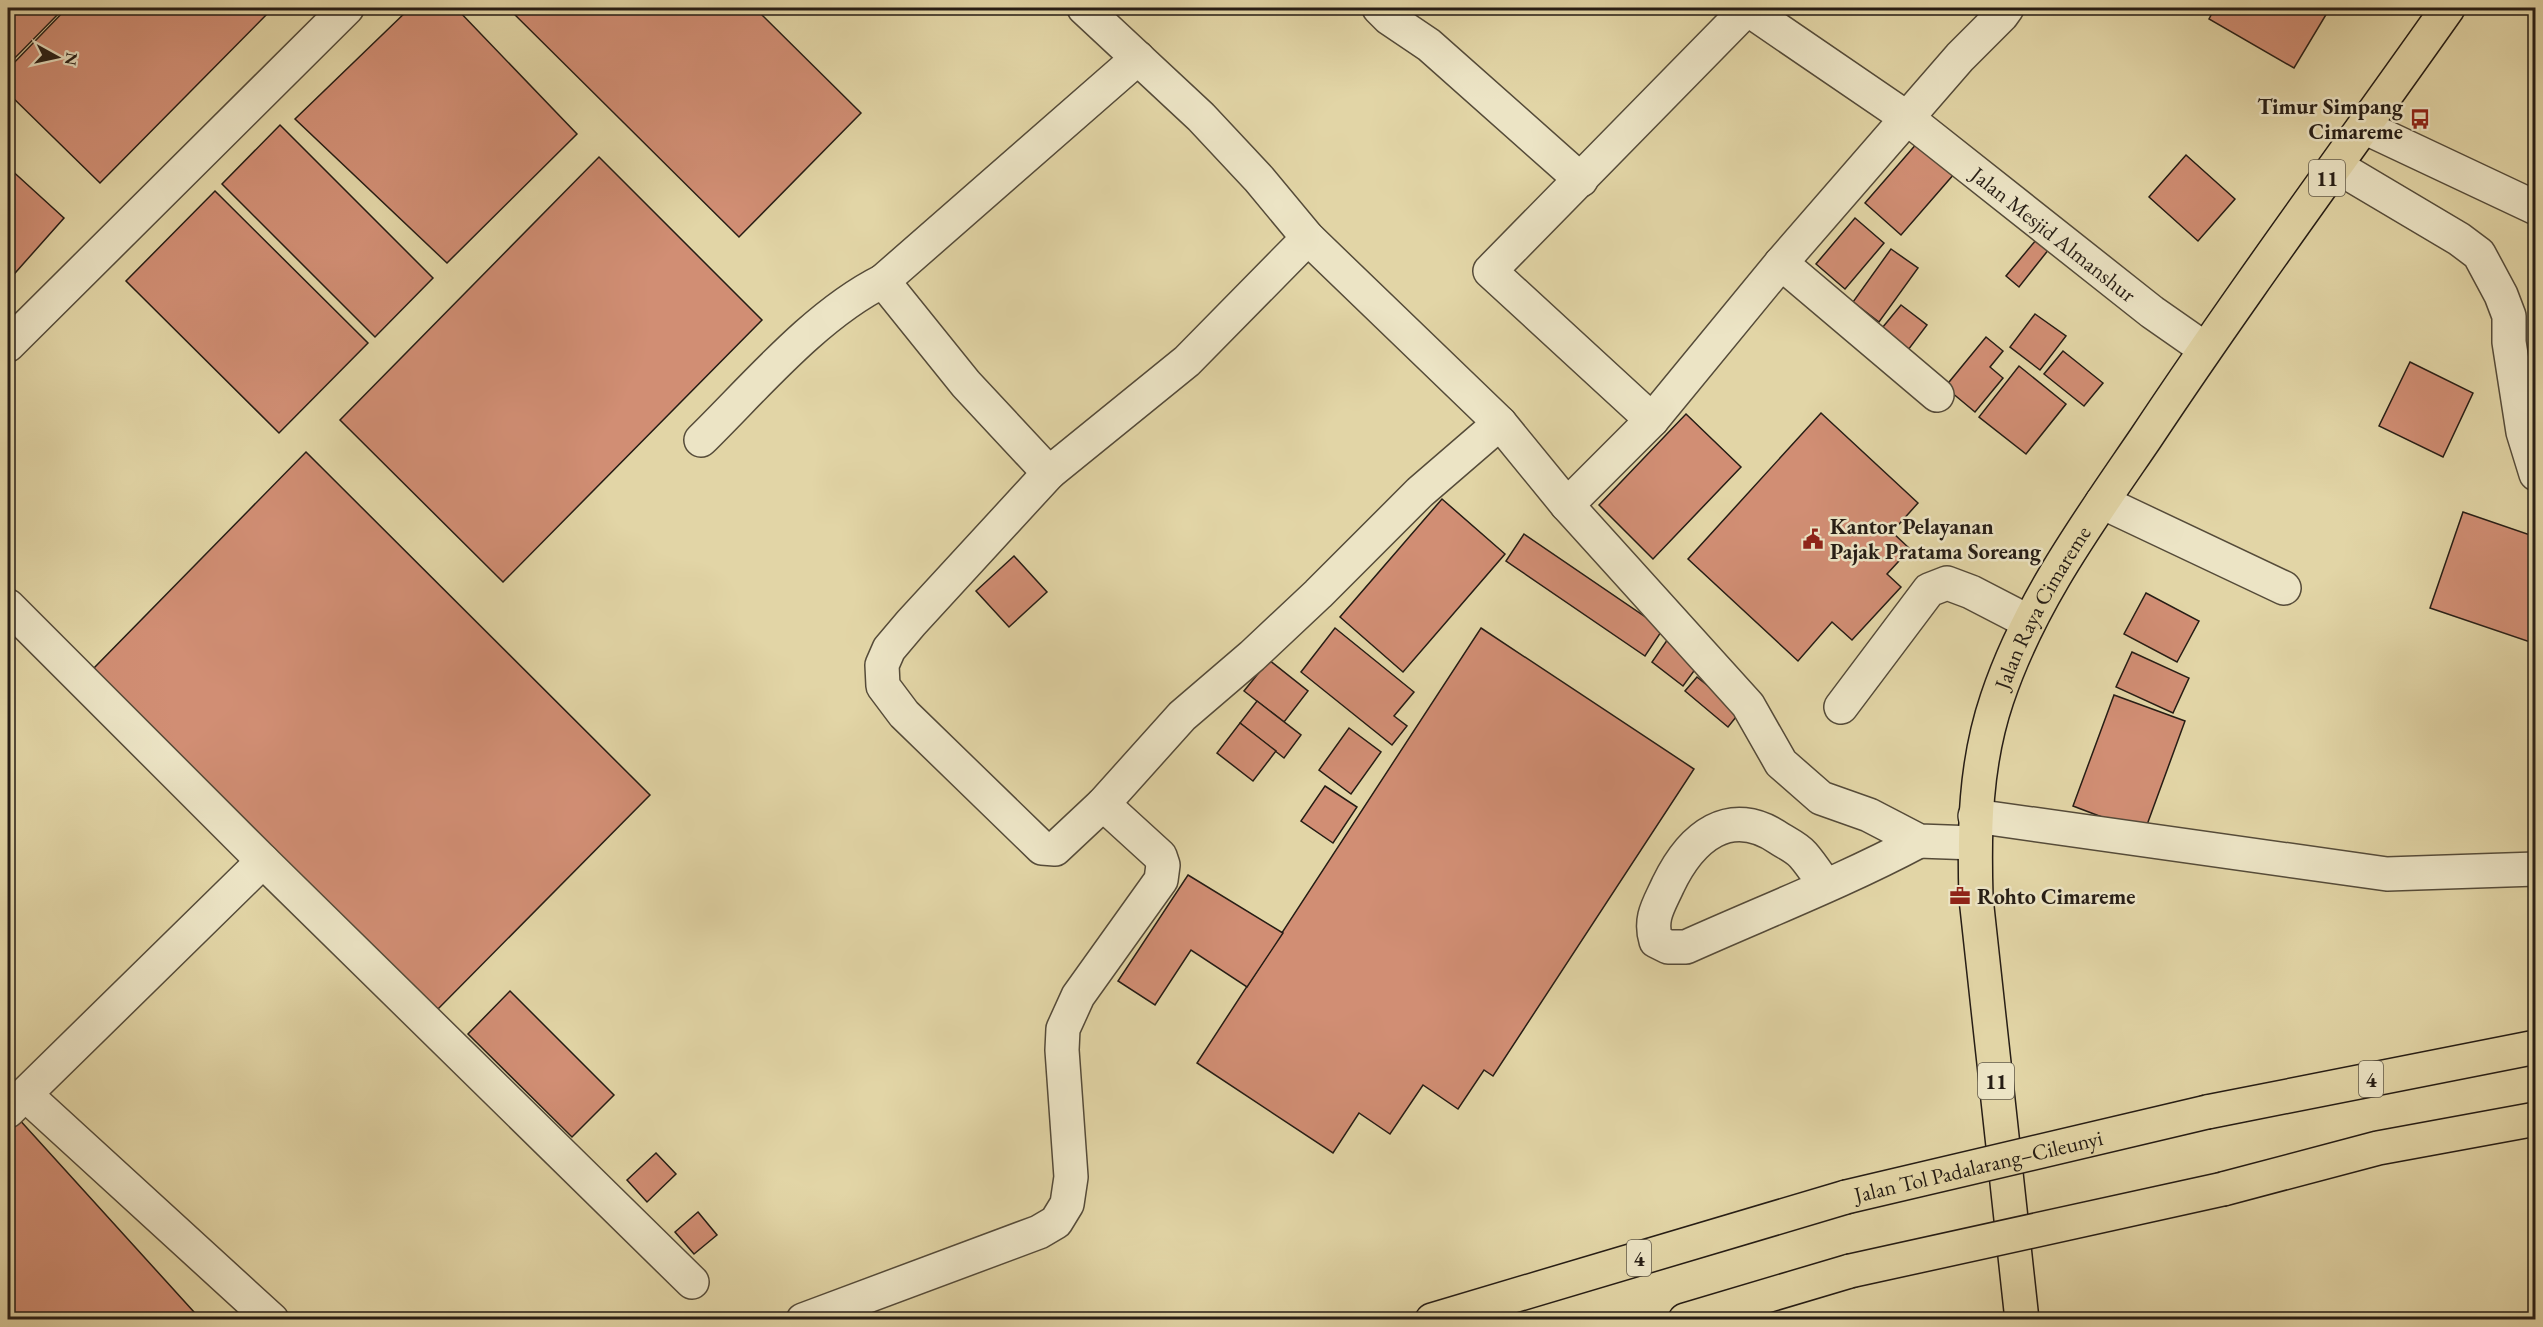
<svg xmlns="http://www.w3.org/2000/svg" width="2543" height="1327" font-family="'EB Garamond',serif">
<style>
.building{fill:#d18e74;stroke:#261d15;stroke-width:1.5}
.lines{fill:none;stroke-linecap:round;stroke-linejoin:round}
.minor-casing{stroke:#554b39;stroke-width:36}
.highway-casing{stroke:#261d15;stroke-width:36}
.minor{stroke:#ece4c5;stroke-width:33}
.highway{stroke:#e2d5a6;stroke-width:33}
.highway-bridge-casing{stroke:#261d15;stroke-width:36;stroke-linecap:butt}
.highway-bridge{stroke:#e2d5a6;stroke-width:33}
.labels{text-anchor:middle;dominant-baseline:central;stroke-width:5;stroke-linejoin:round;paint-order:stroke}
.shield{fill:#ece4c5;stroke:#61594a;stroke-width:1.5}
.shield-label{font-size:21px;font-weight:bold;fill:#261d15}
.poi-label{font-size:22px;font-weight:bold;fill:#261d15;stroke:#ece4c5;text-anchor:start}
.street-label{font-size:22px;fill:#261d15;stroke:#ece4c5}
</style>
<rect width="100%" height="100%" fill="#e2d5a6"/>
<filter id="stains"><feTurbulence type="fractalNoise" baseFrequency=".00333" numOctaves="4"/><feColorMatrix values="0 0 0 0 .2 0 0 0 0 .09 0 0 0 0 .02 0 0 0 .5 -.17"/></filter>
<radialGradient id="worn" r=".72"><stop offset=".6" stop-color="#630" stop-opacity="0"/><stop offset="1" stop-color="#630" stop-opacity=".3"/></radialGradient>
<g class="building">
<polygon points="8,8 64,8 8,65"/>
<polygon points="67,8 273,8 100,183 8,93 8,69"/>
<polygon points="410,8 456,8 577,134 447,263 295,119"/>
<polygon points="508,8 755,8 861,113 739,237"/>
<polygon points="2215,8 2330,8 2294,68 2209,19"/>
<polygon points="280,125 433,278 375,337 222,184"/>
<polygon points="1925,134 1961,166 1901,235 1865,203"/>
<polygon points="2186,155 2235,199 2198,241 2149,197"/>
<polygon points="599,157 762,320 503,582 340,420"/>
<polygon points="8,167 64,218 8,281"/>
<polygon points="215,191 368,343 279,433 126,281"/>
<polygon points="1855,218 1884,243 1845,289 1816,264"/>
<polygon points="2041,234 2053,244 2019,287 2006,276"/>
<polygon points="1891,249 1918,268 1879,322 1853,302"/>
<polygon points="1901,305 1927,325 1905,354 1878,333"/>
<polygon points="2035,314 2066,336 2040,370 2010,347"/>
<polygon points="1986,337 2003,351 1990,367 2003,378 1975,412 1945,387"/>
<polygon points="2063,351 2103,383 2084,406 2044,374"/>
<polygon points="2410,362 2473,393 2443,457 2379,426"/>
<polygon points="2019,366 2066,404 2026,454 1979,417"/>
<polygon points="1821,413 1918,503 1892,532 1910,549 1887,574 1901,587 1852,640 1832,622 1798,661 1688,559"/>
<polygon points="1686,414 1741,467 1653,559 1599,505"/>
<polygon points="306,452 650,795 436,1011 93,669"/>
<polygon points="1442,499 1505,554 1403,672 1340,617"/>
<polygon points="2463,512 2536,537 2536,644 2430,608"/>
<polygon points="1524,534 1663,629 1645,656 1506,561"/>
<polygon points="1014,556 1047,592 1009,627 976,591"/>
<polygon points="2146,593 2199,621 2177,662 2124,634"/>
<polygon points="1335,628 1414,692 1394,716 1407,726 1392,745 1301,672"/>
<polygon points="1481,628 1694,769 1493,1076 1484,1070 1458,1109 1423,1085 1390,1134 1359,1113 1333,1153 1197,1063"/>
<polygon points="1670,636 1702,660 1683,686 1652,662"/>
<polygon points="2132,652 2189,678 2173,713 2116,687"/>
<polygon points="1269,660 1308,691 1284,722 1244,691"/>
<polygon points="1697,677 1740,712 1728,727 1685,691"/>
<polygon points="2114,695 2185,721 2144,833 2073,806"/>
<polygon points="1257,701 1301,735 1284,758 1240,723"/>
<polygon points="1240,723 1276,751 1253,781 1217,753"/>
<polygon points="1349,728 1381,752 1351,794 1319,770"/>
<polygon points="1325,786 1357,807 1333,843 1301,821"/>
<polygon points="1188,875 1283,933 1247,987 1191,950 1155,1005 1118,981"/>
<polygon points="510,991 614,1095 572,1137 468,1034"/>
<polygon points="17,1117 194,1312 186,1320 8,1320 8,1126"/>
<polygon points="656,1153 676,1174 647,1202 627,1180"/>
<polygon points="698,1212 717,1235 694,1254 675,1232"/>
</g>
<g class="lines">
<g class="minor-casing">
<g id="minor">
<polyline points="1084,8 1201,117 1259,179 1308,238 1500,423 1567,505 1748,705 1781,763 1821,798 1869,815 1919,841 1975,843"/>
<polyline points="1379,8 1389,18 1429,45 1581,180"/>
<path id="s1" d="M1746,8L1907,118L2152,312L2205,349"/>
<polyline points="2364,127 2536,208"/>
<polyline points="2336,166 2459,239 2479,254 2501,295 2509,316 2509,342 2523,432 2536,474"/>
<polyline points="1781,263 1937,395"/>
<polyline points="883,281 1138,58"/>
<polyline points="8,345 347,8"/>
<polyline points="1652,420 1490,271 1747,9"/>
<path d="M701,440C755,387 815,315 883,281L966,384L1049,473L1187,361L1308,238"/>
<polyline points="1049,473 911,623 889,649 882,665 883,686 904,714 1042,848 1055,849 1103,804 1182,716 1252,656 1318,594 1420,492 1500,423"/>
<polyline points="2102,502 2284,588"/>
<polyline points="1567,505 1652,420 1781,263 1960,57 2002,15 2007,8"/>
<polyline points="8,606 263,861 692,1282"/>
<polyline points="1841,707 1929,590 1947,583 1971,592 2029,622"/>
<polyline points="1975,816 2387,874 2536,869"/>
<path d="M1825,885C1818,875 1811,864 1803,855C1797,848 1788,844 1780,839C1730,804 1691,837 1668,885C1659,905 1649,918 1656,941L1668,947H1686C1764,912 1844,881 1919,841"/>
<polyline points="26,1095 272,1320"/>
<polyline points="8,1111 263,861"/>
<polyline points="803,1320 1039,1232 1056,1222 1067,1204 1071,1177 1062,1050 1063,1029 1078,996 1161,880 1163,865 1160,856 1103,804"/>
</g>
</g>
<g class="highway-casing">
<g id="highway">
<polyline points="2207,1112 2536,1047"/>
<polyline points="2223,1189 2378,1148 2536,1119"/>
<polyline points="1432,1320 1846,1197"/>
<polyline points="1685,1320 1850,1271"/>
<path id="s2" d="M2022,1320L1976,898C1974,830 1975,764 1997,699C2029,603 2089,521 2145,439C2242,293 2347,151 2448,8"/>
</g>
</g>
<use href="#minor" class="minor"/>
<use href="#highway" class="highway"/>
<g class="highway-bridge-casing">
<g id="highway-bridge">
<path id="s3" d="M1846,1197L2207,1112"/>
<polyline points="1850,1271 2223,1189"/>
</g>
</g>
<use href="#highway-bridge" class="highway-bridge"/>
</g>
<defs>
<g id="bus-bare" transform="scale(1.62)"><path d="M-5-6H5V4H4V6H2V4H-2V6H-4V4H-5ZM-3.5-4V0h7V-4ZM-3.5 1.2v1.5H-2V1.2ZM2 1.2v1.5H3.5V1.2Z" fill="#8f2418" stroke="#ece4c5" stroke-width="2.5" paint-order="stroke"/></g>
<g id="civic-bare" transform="scale(1.62)"><path d="M-.6-6.5H3V-4.5H.6V-3L4-1V1h2V6H-6V1h2V-1L-.6-3ZM-1.2 2.5V6h2.4V2.5Z" fill="#8f2418" stroke="#ece4c5" stroke-width="2.5" paint-order="stroke"/></g>
<g id="office-bare" transform="scale(1.62)"><path d="M-6-3h4V-5.5h4V-3h4V5H-6ZM-1-4.5V-3h2v-1.5ZM-6 0V1H6V0Z" fill="#8f2418" stroke="#ece4c5" stroke-width="2.5" paint-order="stroke"/></g>
</defs>
<g fill-rule="evenodd">
<use href="#bus-bare" x="2420" y="119"/>
<use href="#civic-bare" x="1813" y="539"/>
<use href="#office-bare" x="1960" y="896"/>
</g>
<g class="labels">
<g class="shield">
<rect x="2309" y="160" width="36" height="36" rx="4.5"/>
<rect x="2359" y="1061" width="24" height="36" rx="4.5"/>
<rect x="1978" y="1063" width="36" height="36" rx="4.5"/>
<rect x="1627" y="1240" width="24" height="36" rx="4.5"/>
</g>
<g class="shield-label">
<text x="2327" y="178">11</text>
<text x="2371" y="1079">4</text>
<text x="1996" y="1081">11</text>
<text x="1639" y="1258">4</text>
</g>
<g class="poi-label">
<text x="2403" y="106" text-anchor="end">Timur Simpang<tspan x="2403" dy="25">Cimareme</tspan></text>
<text x="1830" y="526">Kantor Pelayanan<tspan x="1830" dy="25">Pajak Pratama Soreang</tspan></text>
<text x="1977" y="896">Rohto Cimareme</text>
</g>
<g class="street-label">
<text stroke="none"><textPath href="#s1" startOffset="382">Jalan Mesjid Almanshur</textPath></text>
<text stroke="none"><textPath href="#s2" startOffset="728">Jalan Raya Cimareme</textPath></text>
<text stroke="none"><textPath href="#s3" startOffset="136">Jalan Tol Padalarang–Cileunyi</textPath></text>
</g>
</g>
<rect width="2543" height="1327" fill="none" stroke="#e2d5a6" stroke-width="30"/>
<rect x="9" y="9" width="2525" height="1309" fill="none" stroke="#261d15" stroke-width="3"/>
<rect x="15" y="15" width="2513" height="1297" fill="none" stroke="#261d15" stroke-width="1.5"/>
<g transform="translate(57 57) rotate(98)" stroke="#ece4c5" stroke-width="4.5" paint-order="stroke">
<path d="M0-4.5L10 22L0 15L-10 22Z" fill="#261d15"/>
<text y="-9" font-size="16" font-weight="bold" text-anchor="middle" fill="#261d15">N</text>
</g>
<rect width="100%" height="100%" filter="url(#stains)"/>
<rect width="100%" height="100%" fill="url(#worn)"/>
</svg>
